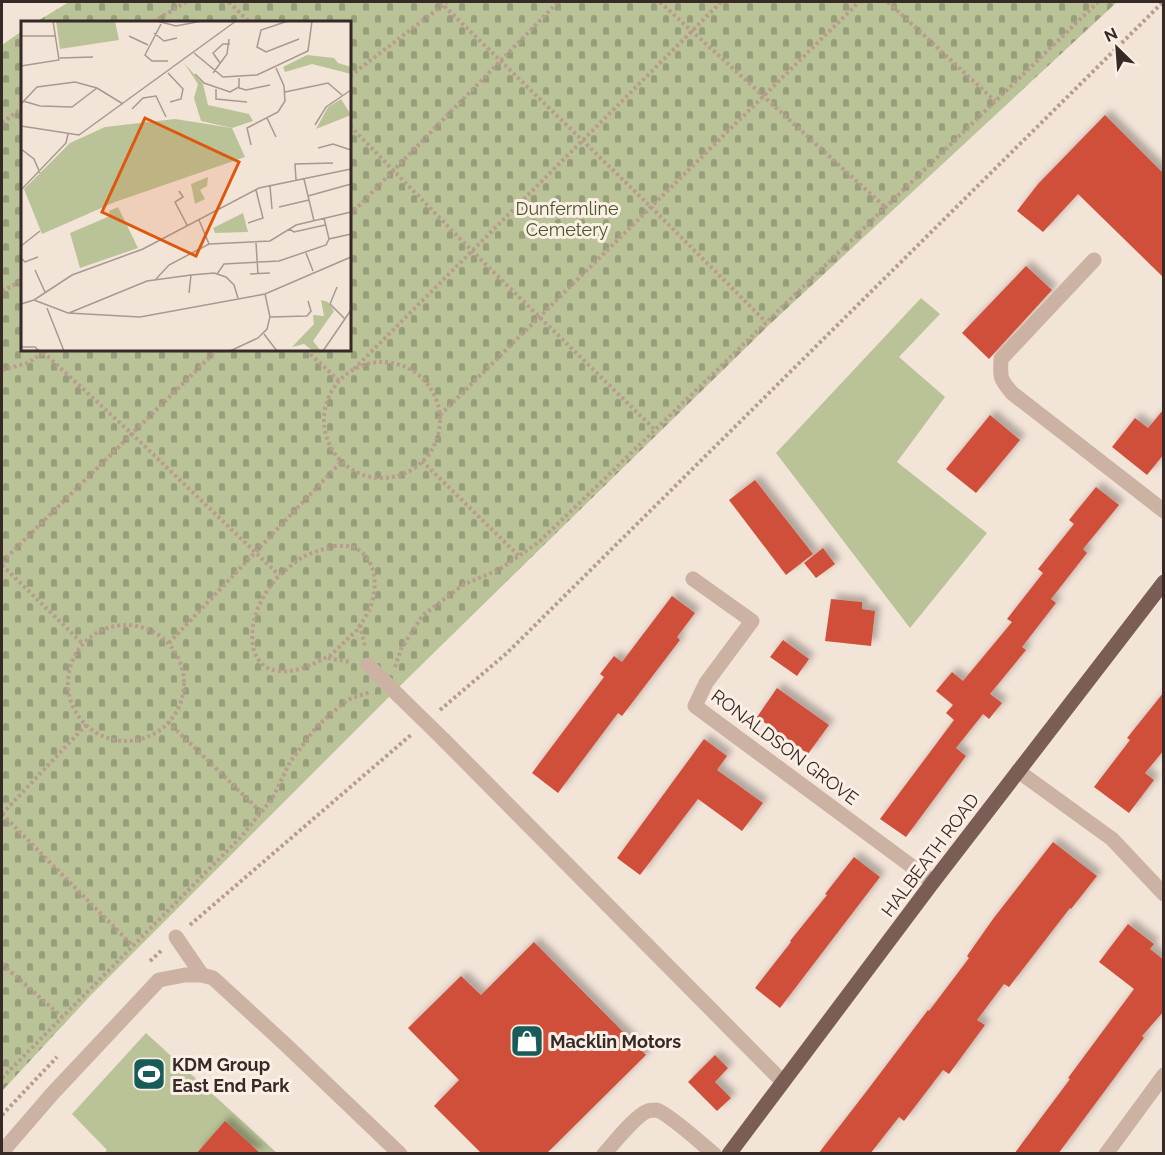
<svg xmlns="http://www.w3.org/2000/svg" width="1165" height="1155" font-family="Raleway,sans-serif">
<style>
.green{fill:#b9c397}
.cemetery{fill:url(#cemetery-stones)}
.building{fill:#d04f3a;filter:url(#shadow)}
.lines{fill:none;stroke-linecap:round;stroke-linejoin:round}
.path{stroke:#b89c8d;stroke-width:4;stroke-dasharray:3 3;stroke-linecap:butt}
.minor{stroke:#ccb2a3;stroke-width:15}
.major{stroke:#7a5e55;stroke-width:15}
.minor-bridge{stroke:#ccb2a3;stroke-width:15}
.labels{text-anchor:middle;dominant-baseline:central;stroke-width:6;stroke-linejoin:round;paint-order:stroke}
.park-label{font-size:18px;fill:#4a5728;stroke:#fbeee5}
.street-label{font-size:18px;fill:#362926;stroke:#fbeee5}
.poi-label{font-size:18px;font-weight:bold;fill:#362926;stroke:#fbeee5;text-anchor:start}
.inset-road{fill:none;stroke:#a79991;stroke-width:1.5}
.view{fill:#df570d;fill-opacity:0.15;stroke:#df570d;stroke-width:3}
.inset-edge{fill:none;stroke:#362926;stroke-width:3}
</style>
<defs>
<pattern id="cemetery-stones" width="16" height="16" patternUnits="userSpaceOnUse" patternTransform="scale(1.5)"><rect width="16" height="16" fill="#b9c397"/><path d="M2 7V4a2 2 0 0 1 4 0v3zM10 15v-3a2 2 0 0 1 4 0v3z" fill="#979e7b"/></pattern>
<filter id="shadow"><feDropShadow dx="5.5" dy="-5.5" stdDeviation="3" flood-color="#0004"/></filter>
</defs>
<rect width="100%" height="100%" fill="#f3e4d8"/>
<g class="green">
<polygon points="921,298 940,314 899,357 945,397 897,462 987,533 910,628 776,453"/>
<polygon points="146,1033 277,1153 105,1153 107,1150 72,1114"/>
</g>
<polygon class="cemetery" points="69,2 1117,2 768,326 404,682 91,995 2,1091 2,45 22,31 22,350 350,350 350,22 36,22"/>
<g class="building">
<polygon points="1105,115 1164,174 1164,278 1078,194 1043,232 1017,211 1038,184"/>
<polygon points="1026,266 1052,290 989,359 962,333"/>
<polygon points="1164,409 1164,454 1147,475 1112,447 1135,418 1148,428"/>
<polygon points="990,415 1020,440 976,493 946,469"/>
<polygon points="755,480 813,554 786,575 729,500"/>
<polygon points="1096,487 1119,505 1083,549 1087,553 1051,599 1056,603 1022,647 1026,650 990,694 1002,703 989,719 983,714 956,748 966,756 906,837 880,819 954,720 946,713 953,705 936,691 952,672 963,681 1012,622 1007,619 1043,573 1038,569 1074,524 1069,520"/>
<polygon points="823,548 835,564 816,578 804,563"/>
<polygon points="672,596 695,613 677,637 680,640 622,716 618,713 558,793 532,773 604,677 600,674 614,656 622,662"/>
<polygon points="831,599 862,602 862,609 875,611 871,646 825,641"/>
<polygon points="783,640 809,659 797,676 770,657"/>
<polygon points="777,688 829,725 808,754 757,717"/>
<polygon points="1164,692 1164,750 1145,773 1154,780 1129,813 1094,787 1130,740 1127,738"/>
<polygon points="704,739 727,756 717,770 763,803 742,831 698,799 640,875 617,858"/>
<polygon points="1053,842 1097,876 1071,909 1070,908 1009,987 1004,984 977,1020 985,1025 949,1074 943,1070 904,1121 899,1117 870,1154 818,1154 866,1092 928,1010 929,1011 969,958 967,956 993,919"/>
<polygon points="854,857 880,877 780,1008 755,988 791,942 790,941 827,895 825,894"/>
<polygon points="1128,924 1154,944 1150,949 1164,960 1164,1011 1142,1036 1144,1038 1058,1154 1014,1154 1070,1079 1068,1078 1134,989 1099,962"/>
<polygon points="534,942 646,1055 546,1154 482,1154 434,1106 459,1080 408,1028 461,976 481,995"/>
<polygon points="715,1055 728,1068 715,1082 731,1098 717,1111 688,1082"/>
<polygon points="225,1121 261,1154 196,1154"/>
</g>
<g class="lines">
<g class="path">
<polyline points="229,2 249,22"/>
<polyline points="440,2 651,207 766,322"/>
<polyline points="660,2 885,207"/>
<polyline points="888,2 995,101"/>
<polyline points="153,22 186,2"/>
<polyline points="350,76 447,2"/>
<polyline points="2,123 22,108"/>
<polyline points="350,126 472,251 655,430"/>
<polyline points="350,215 558,2"/>
<polyline points="2,291 22,281"/>
<polyline points="306,350 339,381"/>
<polyline points="43,352 132,434 279,575"/>
<circle cx="382" cy="420" r="58"/>
<polyline points="354,369 721,2"/>
<polyline points="2,370 28,363 47,350"/>
<polyline points="440,415 859,2"/>
<polyline points="422,461 519,556"/>
<path d="M334,546C340,546 351,545 357,549C376,560 378,586 371,605C368,614 362,622 357,630L331,655C316,663 297,673 279,671C251,668 249,639 255,617C259,602 270,584 281,574C288,568 296,561 303,557C312,552 324,549 334,546Z"/>
<polyline points="2,562 217,350"/>
<polyline points="2,565 83,644"/>
<polyline points="360,625 365,647"/>
<circle cx="126" cy="683" r="58"/>
<polyline points="169,643 342,461"/>
<polyline points="328,658 350,662"/>
<polyline points="395,667 401,649 423,615 463,585 500,569 539,542 1098,2"/>
<polyline points="440,710 507,653 1163,2"/>
<polyline points="168,722 261,812"/>
<polyline points="2,814 133,946"/>
<polyline points="2,814 87,724"/>
<polyline points="190,925 412,734"/>
<polyline points="150,961 162,950"/>
<polyline points="2,964 62,1017"/>
<polyline points="2,1078 241,837 272,799 290,762 317,726 347,700 370,692"/>
<polyline points="2,1115 57,1057"/>
</g>
<g class="minor">
<path d="M1094,260L1001,359C1000,378 1000,379 1012,393L1164,511"/>
<polyline points="693,579 752,621 706,683 695,706 933,882"/>
<polyline points="368,665 399,696"/>
<polyline points="444,740 783,1082"/>
<polyline points="1018,771 1112,839 1164,894"/>
<polyline points="176,937 202,975"/>
<polyline points="2,1152 52,1094 159,980 185,975 202,975 213,978 286,1045 400,1154"/>
<path d="M604,1154C613,1144 637,1114 648,1111C650,1110 655,1110 657,1110C669,1114 702,1144 714,1154"/>
<polyline points="1106,1154 1164,1075"/>
</g>
<polyline class="major" points="729,1154 933,882 1164,582"/>
<polyline class="minor-bridge" points="399,696 444,740"/>
</g>
<defs>
<g id="shop-square" transform="scale(1.725)"><rect x="-9" y="-9" width="18" height="18" rx="4" fill="#185b59" stroke="#fbeee5"/><path d="M-5-2.5h2.3a2.7 3.5 0 0 1 5.4 0H5L5.5 6h-11ZM-1.5-2.5h3a1.5 2.3 0 0 0-3 0Z" fill="#fff"/></g>
<g id="stadium-square" transform="scale(1.725)"><rect x="-9" y="-9" width="18" height="18" rx="4" fill="#185b59" stroke="#fbeee5"/><path d="M0-5a6.5 5 0 1 0 0 10a6.5 5 0 1 0 0-10ZM-3.5-1.8h7v3.6h-7Z" fill="#fff"/></g>
</defs>
<g fill-rule="evenodd">
<use href="#shop-square" x="527" y="1041"/>
<use href="#stadium-square" x="149" y="1074"/>
</g>
<g class="labels">
<g class="park-label">
<text x="567" y="208">Dunfermline<tspan x="567" dy="21">Cemetery</tspan></text>
</g>
<g class="street-label">
<text transform="translate(785 747) rotate(37)">RONALDSON GROVE</text>
<text transform="translate(930 855) rotate(-53)">HALBEATH ROAD</text>
</g>
<g class="poi-label">
<text x="550" y="1041">Macklin Motors</text>
<text x="172" y="1064">KDM Group<tspan x="172" dy="21">East End Park</tspan></text>
</g>
</g>
<g transform="translate(21 21)">
<rect width="330" height="330" fill="#f3e4d8"/>
<path d="M286,34L313,37L317,42L330,46V53L291,43L264,51L262,46ZM320,78L330,94L295,108L307,86ZM187,156L186,165L179,169L184,178L174,183L170,163ZM97,186L117,227L59,247L49,212L89,195L88,190ZM222,192L227,211L194,212L192,207ZM300,279L307,281L313,290L292,320L300,330H292L283,323L271,326L293,303L292,294L303,295Z" fill="#b9c397"/>
<path d="M154,98L211,107L224,136L94,181L21,213L3,168L49,122L84,106Z" fill="#b9c397"/>
<path d="M35,0H94L98,19L39,28ZM163,42L182,63L187,84L228,93L232,100L211,107L180,100L173,77L177,63Z" fill="#b9c397"/>
<path class="inset-road" d="M136,0L155,5L181,0M267,0L240,9L236,26L245,31L278,18M140,3L124,34L131,40H147M133,12L143,20L156,17M0,15H35M108,15L127,24M173,32L202,56L236,54L287,30L291,0M39,37L72,36M199,42L192,32L202,23H209M0,45L38,39L32,0M147,52L162,68L160,78L149,81M192,52L206,33L208,18M174,53L183,62L209,71L218,66V57M218,67L225,69L249,64M195,68V78L226,81M264,71L307,62L321,74M2,80L19,85L51,86L76,67M0,83L16,66L54,61L76,67L102,83M111,88L122,77L135,75L145,96M246,97L255,116M294,104L305,86L330,69M0,105L58,114L215,0M230,124L226,107L257,91L264,80L263,65L255,47M297,127L312,123L330,129M0,128L13,138L19,152M283,158L293,200M275,159L274,143L312,142M249,165L251,188M0,169L45,122L47,113M158,170L162,176L154,181L166,204M287,175L330,163M258,186L288,179M303,197L308,218M178,199L188,223M227,202L242,197L235,169M268,208L273,211L304,204M235,222L237,253M0,225L19,210M285,232L292,250M0,237L4,241L17,236M14,249L24,271M196,253L203,243L258,240L305,224L308,218L330,213M229,253L249,252M135,258L148,244L188,223L249,220L275,204L330,191M316,266L309,283L324,298M168,272L170,254M13,279L47,292L119,296L244,273L330,236M0,283L13,279L51,254L122,228L238,167L330,148M26,287L43,330M48,292L126,260L170,254L193,252L205,256L213,264L217,277M249,296L286,295L290,290L287,280M243,313L256,330M0,326H14L18,330M209,330L237,317L246,308L249,296L244,273M302,330L330,289"/>
<path class="view" d="M124,97L218,141L175,235L81,191Z"/>
<rect width="330" height="330" class="inset-edge"/>
</g>
<rect width="1165" height="1155" fill="none" stroke="#362926" stroke-width="6"/>
<g transform="translate(1117 48) rotate(335)" stroke="#fbeee5" stroke-width="4.5" paint-order="stroke">
<path d="M0-4.5L10 22L0 15L-10 22Z" fill="#362926"/>
<text y="-9" font-size="16" font-weight="bold" text-anchor="middle" fill="#362926">N</text>
</g>
</svg>
